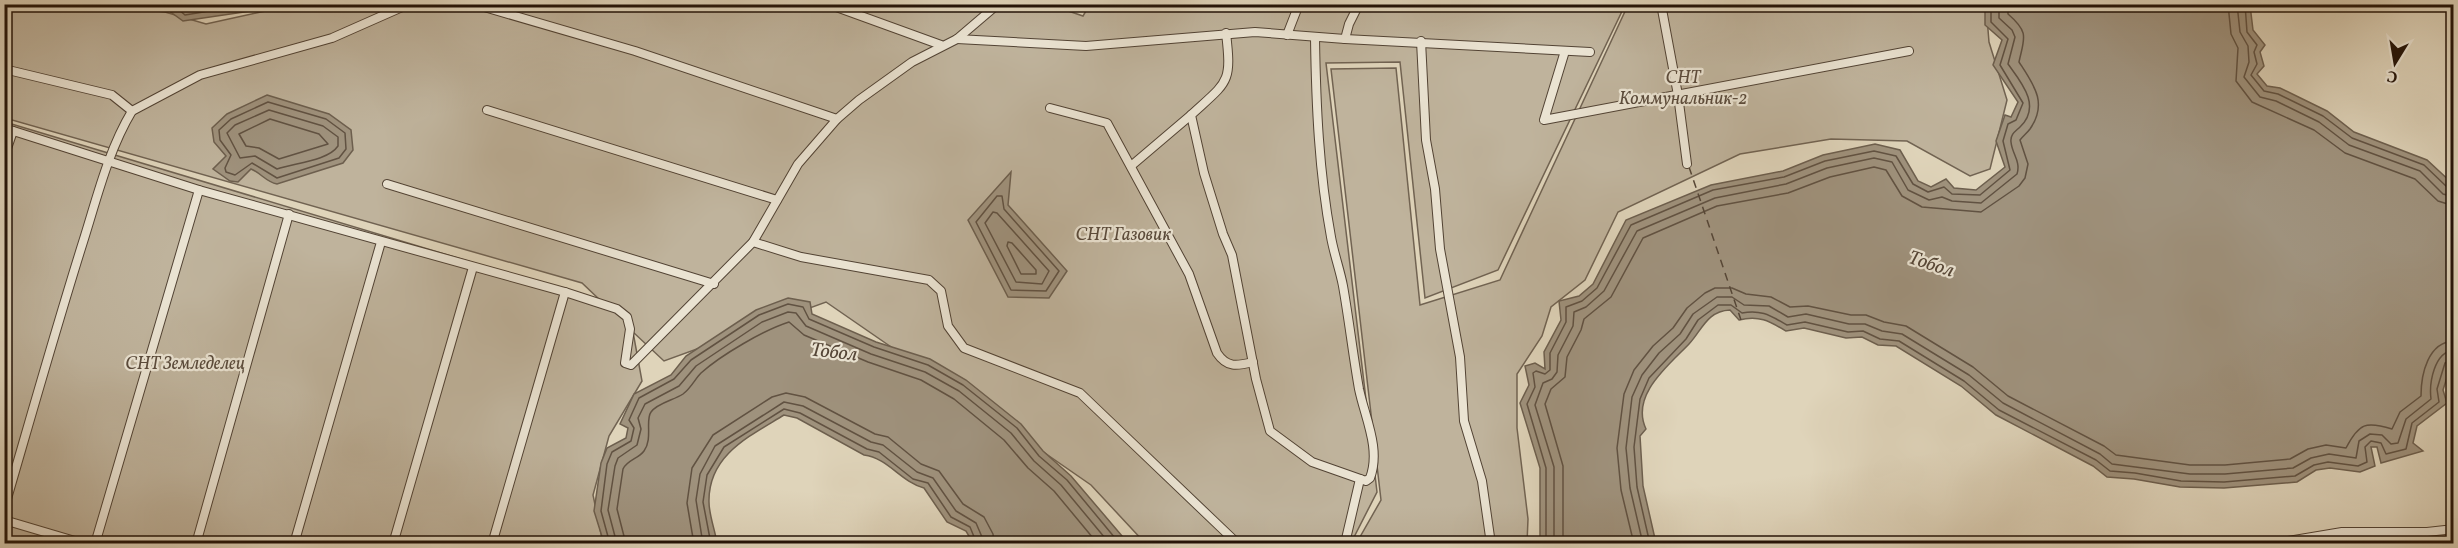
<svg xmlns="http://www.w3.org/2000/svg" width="2458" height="548" font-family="Vollkorn,serif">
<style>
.green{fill:#bfb39c;stroke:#716352;stroke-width:1.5}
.water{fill:#9f927d;stroke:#6d5f4e;stroke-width:1.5}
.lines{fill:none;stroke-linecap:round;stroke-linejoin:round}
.shore{stroke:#615242;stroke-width:1.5}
.ferry{stroke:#554637;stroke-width:1.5;stroke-dasharray:8 6;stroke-linecap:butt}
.street-casing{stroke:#524334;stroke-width:10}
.street{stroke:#eae3d2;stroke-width:8}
.labels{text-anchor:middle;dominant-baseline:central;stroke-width:4.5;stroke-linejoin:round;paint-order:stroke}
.park-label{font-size:18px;font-style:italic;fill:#5a4b3c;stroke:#eae3d2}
.water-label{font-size:20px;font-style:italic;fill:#554637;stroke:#eae3d2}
</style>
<rect width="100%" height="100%" fill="#dfd4ba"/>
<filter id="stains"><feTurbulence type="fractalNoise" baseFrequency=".00333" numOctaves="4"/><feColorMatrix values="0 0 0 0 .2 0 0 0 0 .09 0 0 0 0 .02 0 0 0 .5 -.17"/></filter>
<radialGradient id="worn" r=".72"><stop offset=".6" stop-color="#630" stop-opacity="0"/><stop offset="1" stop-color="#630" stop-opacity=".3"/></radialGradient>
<g class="green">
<polygon points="283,4 1048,4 1083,16 1090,4 1625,5 1498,270 1425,298 1400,62 1326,63 1377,492 1351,543 1145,543 1091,485 826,302 664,361 633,332 642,381 609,436 593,495 603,543 5,544 4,530 11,512 4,510 5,122 601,301 582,283 5,118 5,5 108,5 165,12 206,24 274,9"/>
<polygon points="1628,5 1986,5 1989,42 2007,100 1990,169 1970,176 1907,141 1831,139 1740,154 1618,212 1585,280 1551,307 1542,336 1517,374 1517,428 1528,519 1527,543 1356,544 1381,500 1331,69 1396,68 1420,305 1500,280"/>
</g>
<g class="water">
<polygon points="161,5 272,5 258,10 183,21"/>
<path d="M1985,5H2250L2253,30L2265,45L2260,52L2264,66L2257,74L2267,86L2280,88L2327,111L2354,132L2427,160L2453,184L2454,355L2443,390L2447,403L2417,426L2413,443L2423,451L2381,463L2377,447H2371L2375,466L2360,472L2330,468L2316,470L2297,482L2224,488L2180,487L2134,479L2107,477L2093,466L1996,415L1961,386L1896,346L1878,345L1862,337L1846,338L1804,328L1786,331C1769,321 1759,315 1739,320L1730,310C1707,311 1702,330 1689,344C1669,365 1630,395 1646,429L1640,436L1643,486L1656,543H1540V468L1520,403L1529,385L1525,366L1535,363L1545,369L1544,352L1561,320L1559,301L1579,296L1593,284L1626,220L1711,185L1783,171L1823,155L1875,144L1900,150L1918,181L1931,187L1946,179L1954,188L1976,190L2005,167L1996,141L2005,115L2011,117L2018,102L1993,65L2002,40L1985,25Z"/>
<path d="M267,95L329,114L351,130L353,150L343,163L277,184C266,182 261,173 251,169L238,182L230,181L213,169L226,156L214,142L212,128L227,114Z"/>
<polygon points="1011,172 1008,205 1067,271 1049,298 1008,297 968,220"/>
<path d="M788,298L810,302L812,314L876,342L930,359L966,380L1021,424L1043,451L1071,476L1128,543H973L966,531L947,522L924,488C901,482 888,458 864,455L797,418L784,415C750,436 708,455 709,502C709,515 715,530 717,543H604L594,511L601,463L607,448L626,438L628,428L620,424L634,394L671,375L686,356L756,310Z"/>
</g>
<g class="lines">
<g class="shore">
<polyline points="172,4 185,15 252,4"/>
<polyline points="2228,4 2231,34 2238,48 2236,81 2252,102 2314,130 2345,153 2415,179 2438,201 2454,206"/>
<polyline points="2237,4 2240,32 2248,46 2249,62 2244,77 2260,97 2276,101 2319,122 2349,145 2420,171 2443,194 2454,197"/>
<polyline points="2245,4 2247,32 2257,45 2254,52 2257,64 2251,75 2264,91 2278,94 2323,116 2352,138 2424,165 2447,187 2454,189"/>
<polygon points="268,102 326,119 345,133 346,149 339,158 277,178 252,163 235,175 226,172 225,168 231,155 220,140 219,130 231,119"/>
<path d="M269,110L323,126L338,137V146C328,161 294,163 277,169L255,156L240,158L227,133L235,125Z"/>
<polygon points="270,119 319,134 328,144 279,159 259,148 246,146 239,134"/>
<polygon points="997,196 1002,196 1004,209 1059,271 1046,291 1011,290 976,222"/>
<polygon points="993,212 997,213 1049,271 1042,284 1016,282 985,223"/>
<polygon points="1008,242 1012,243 1036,270 1036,274 1021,274 1007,246"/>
<polyline points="610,544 601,511 607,464 612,452 631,441 634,428 629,420 639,398 674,379 691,360 759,315 788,304 803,307 809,319 874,347 928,365 963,385 1017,428 1039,456 1067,480 1120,544"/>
<polyline points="617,544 608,510 615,466 618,458 637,445 641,429 638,418 645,404 679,386 696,366 762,322 788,312 796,313 806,326 871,354 925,372 959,391 1011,433 1034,461 1061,485 1110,544"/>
<path d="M626,544L617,509L623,469C627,460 638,459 644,451C653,439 645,420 651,412C657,403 674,400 683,394C691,388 695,379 701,373C721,355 764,330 789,322L804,335L868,362L921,380L954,399L1004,440L1028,468L1054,491L1098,544"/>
<polyline points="694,544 687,503 692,468 713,435 772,397 786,393 805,397 875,434 888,437 921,464 939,471 963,504 984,517 993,534 994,544"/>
<polyline points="703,544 696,500 700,474 715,446 784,402 803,406 871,442 883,445 917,472 933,478 956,511 976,523 985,544"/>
<polyline points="711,544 703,502 707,475 724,447 784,409 800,413 867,449 879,452 913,479 928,483 951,517 970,527 977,544"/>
<polyline points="1546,544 1546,468 1527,404 1535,387 1533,373 1536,371 1545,374 1550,370 1550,353 1566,322 1566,307 1582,301 1597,288 1631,225 1713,190 1784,177 1825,161 1874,151 1896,156 1913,184 1928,192 1944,187 1952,194 1980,195 2010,170 2003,141 2008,124 2016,120 2023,103 2000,65 2008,39 1991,22 1991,4"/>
<path d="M1554,544V467L1535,405L1543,383L1552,379L1557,372L1558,355L1573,326L1574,312L1586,307L1604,291L1637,231L1715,198L1786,184L1827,168L1874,158L1892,162L1908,190L1929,200L1942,197L1952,201L1981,203L2017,174C2021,161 2012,154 2011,142C2010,134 2016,131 2020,127C2042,106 2021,82 2008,64L2015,37L2012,30L1999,18V4"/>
<path d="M1563,544V466L1545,404L1551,389L1565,377L1567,357L1581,330L1584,319L1611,297L1643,238L1717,206L1788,193L1830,177L1874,167L1886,170L1902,196L1922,207L1981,212L2019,186L2025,178L2028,164L2020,140C2023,136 2027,133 2030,129C2048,103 2034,85 2019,62C2024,38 2030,33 2008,14V4"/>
<path d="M1634,544L1621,490L1617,448L1624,394L1634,370L1653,346L1673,328L1687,308L1705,293L1715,288H1732L1746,294L1771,297L1790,307L1808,306L1851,315H1866L1884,322L1906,326L1973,367L2008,396L2104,446L2116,455L2190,465H2225L2290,459L2308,449L2326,445L2346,448C2359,423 2366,421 2392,429L2400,412L2421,396C2421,374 2428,342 2454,341"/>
<path d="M1643,544L1630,488L1626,448L1632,397L1642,375L1659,353L1680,334L1693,314L1717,297H1732L1744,305L1769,306L1788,317L1806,314L1849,324H1865L1882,331L1902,334L1969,375L2003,403L2100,454L2112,464L2190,474H2225L2293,468L2311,458L2329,454L2356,458L2359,441L2370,434L2382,435L2391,444L2398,443L2406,419L2431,399C2429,383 2434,352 2454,350"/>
<path d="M1650,544L1637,487L1634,447L1640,399L1649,378L1686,339L1698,320L1718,305H1731L1742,313C1761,309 1771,316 1787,325L1805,322L1848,332L1863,331L1880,339L1899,341L1964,381L1999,410L2096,460L2110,471L2135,473L2181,481L2224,482L2295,476L2314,465L2328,462L2358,466L2367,462L2365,447L2371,441L2381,443L2386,454L2406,449L2412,423L2439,402L2437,389L2445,363L2454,358"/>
</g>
<polyline class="ferry" points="1689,167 1741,320"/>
<g class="street-casing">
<g id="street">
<polyline points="474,4 635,51 837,119"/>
<polyline points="828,4 941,45"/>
<polyline points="1661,4 1678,95 1687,164"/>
<path d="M1226,33C1232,84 1228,81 1191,115L1204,173L1223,234L1232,255L1256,379L1270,431L1312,462L1366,481L1370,478C1381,449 1365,418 1359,389C1353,355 1349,320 1343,286C1340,270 1334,254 1331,237C1319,172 1316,105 1315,38"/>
<polyline points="1287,35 1299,4"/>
<polyline points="957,39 1086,46 1255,32 1345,39 1349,24 1359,4"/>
<polyline points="1345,39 1590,52"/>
<polyline points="1421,41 1426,140 1435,189 1440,249 1460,357 1464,421 1482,481 1491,544"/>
<polyline points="1565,51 1544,120 1909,51"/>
<path d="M4,69L112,95L132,111C108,151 97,198 83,242C55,331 30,420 4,509"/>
<path d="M1050,108L1107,123L1189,274L1217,353C1227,368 1237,366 1253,362"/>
<polyline points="487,110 777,200"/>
<polyline points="132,111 200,75 332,38 409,4"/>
<polyline points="4,128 199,190 565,292 617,309 627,317 630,329 625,363 631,365 753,242 798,164 837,119 859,100 912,62 957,39 998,4"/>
<polyline points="4,157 13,131"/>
<polyline points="1131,166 1191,115"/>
<polyline points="387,184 714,284"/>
<polyline points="753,242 801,257 929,280 941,291 948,326 964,348 1080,393 1238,544"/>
<polyline points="4,520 85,544"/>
<polyline points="1346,539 1360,479"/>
<polyline points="95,544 199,190"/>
<polyline points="196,544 289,214"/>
<polyline points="294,544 381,242"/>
<polyline points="393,544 473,267"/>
<polyline points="492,544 565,292"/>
<polyline points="2269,544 2342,532 2427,532 2454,529"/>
</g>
</g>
<use href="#street" class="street"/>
</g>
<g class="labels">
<g class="park-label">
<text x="1683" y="78">СНТ<tspan x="1683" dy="21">Коммунальник-2</tspan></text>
<text x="1123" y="235">СНТ Газовик</text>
<text x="185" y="364">СНТ Земледелец</text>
</g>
<g class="water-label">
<text transform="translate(1931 265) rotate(18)">Тобол</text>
<text transform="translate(834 353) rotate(6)">Тобол</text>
</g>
</g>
<rect width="2458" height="548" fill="none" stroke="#dfd4ba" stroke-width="24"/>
<rect x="6" y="6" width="2446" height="536" fill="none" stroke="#231308" stroke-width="3"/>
<rect x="12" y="12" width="2434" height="524" fill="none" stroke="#231308" stroke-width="1.5"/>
<g transform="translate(2395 63) rotate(191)" stroke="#eae3d2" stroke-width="4.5" paint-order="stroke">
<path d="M0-4.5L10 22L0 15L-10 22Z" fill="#231308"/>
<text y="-9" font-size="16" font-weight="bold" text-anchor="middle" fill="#231308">С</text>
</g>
<rect width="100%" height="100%" filter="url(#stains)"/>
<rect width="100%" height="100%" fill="url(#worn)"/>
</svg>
